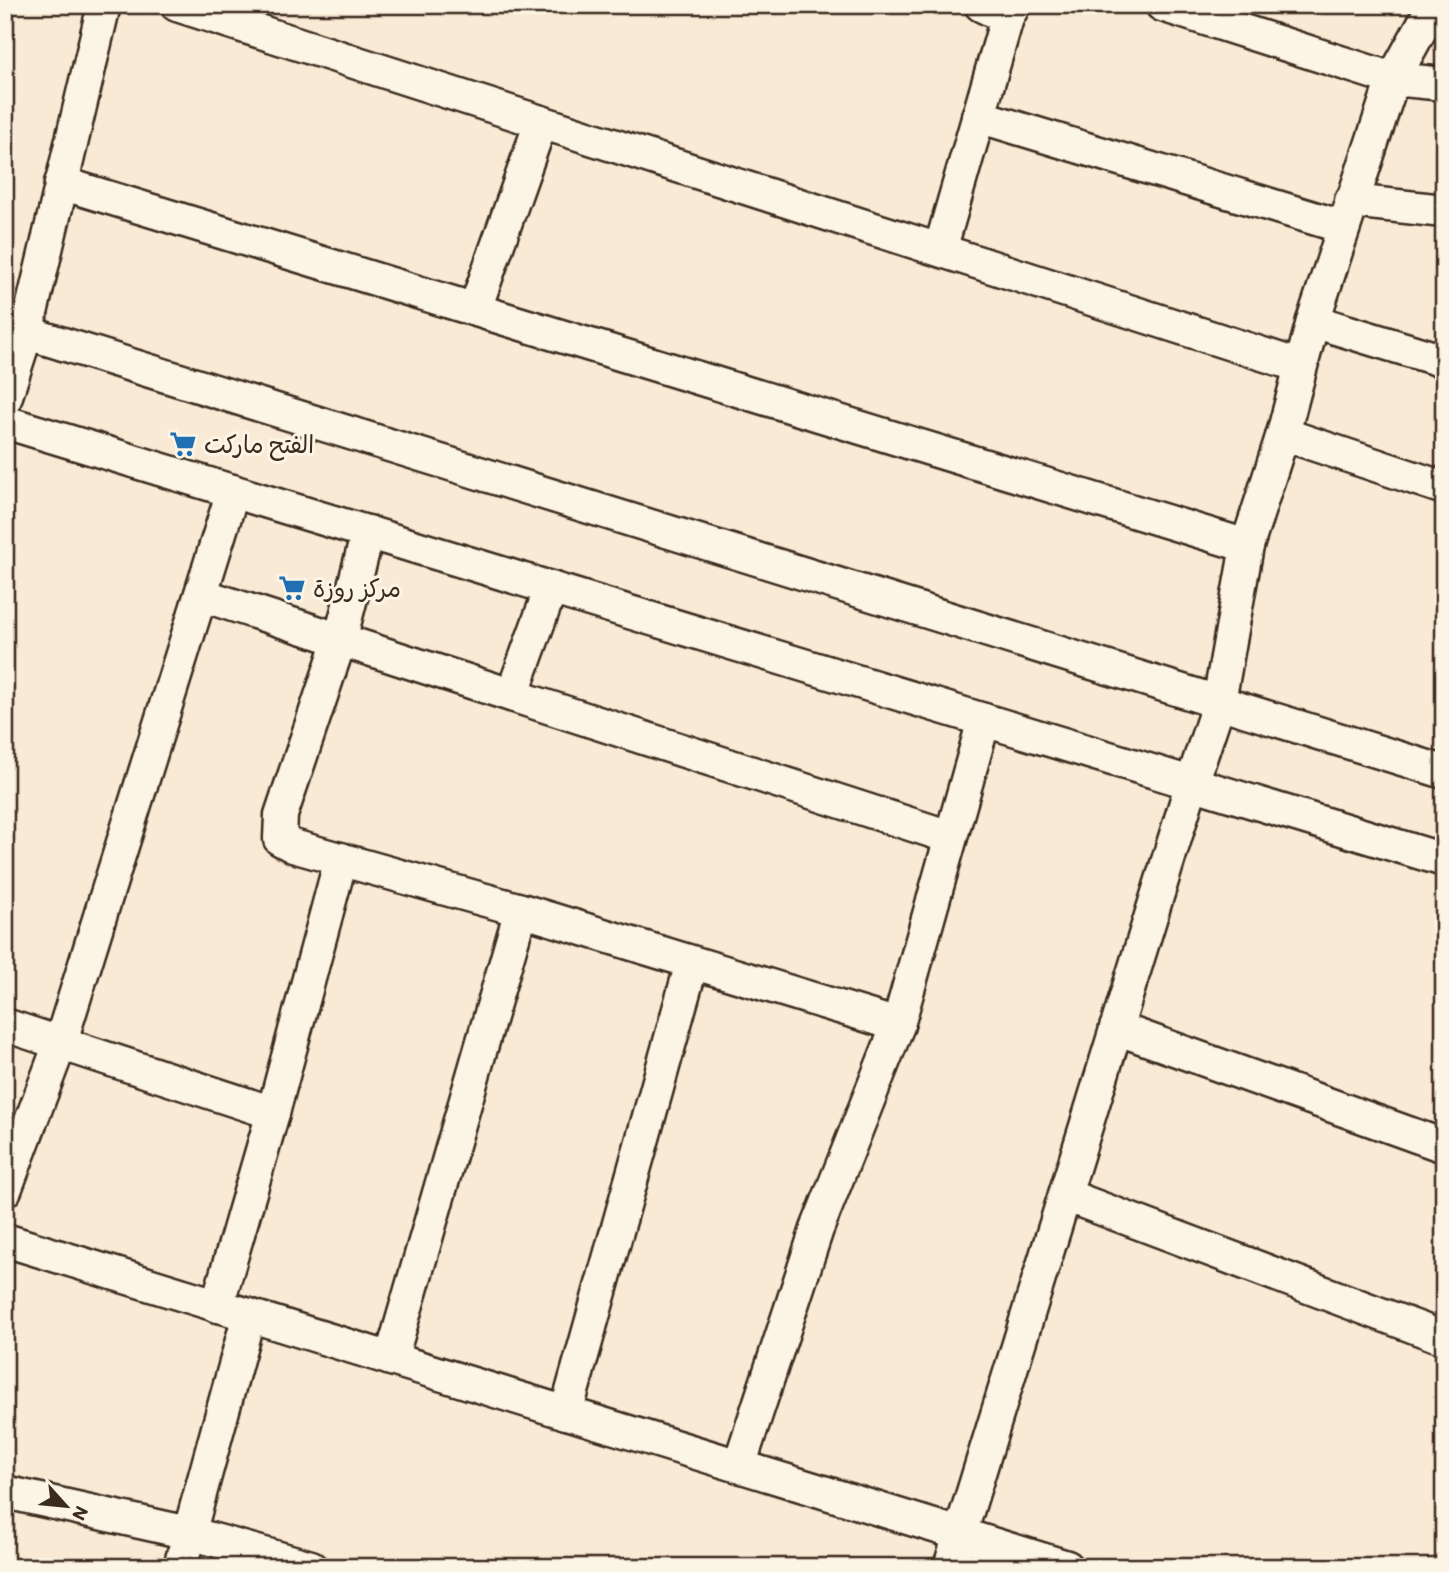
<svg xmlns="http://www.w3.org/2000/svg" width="1449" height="1572" font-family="Itim,'Playpen Sans Arabic',sans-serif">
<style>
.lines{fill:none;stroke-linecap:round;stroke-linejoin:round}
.street-casing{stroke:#3b2a1e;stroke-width:37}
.street{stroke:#fcf5e5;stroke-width:32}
.labels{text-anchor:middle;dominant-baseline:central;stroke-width:6;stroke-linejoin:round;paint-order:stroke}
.poi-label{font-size:24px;fill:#3b2a1e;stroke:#fcf5e5;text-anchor:start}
</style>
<rect width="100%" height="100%" fill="#f9ead6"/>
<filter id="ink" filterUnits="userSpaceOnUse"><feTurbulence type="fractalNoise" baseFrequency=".0143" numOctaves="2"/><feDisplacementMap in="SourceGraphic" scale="14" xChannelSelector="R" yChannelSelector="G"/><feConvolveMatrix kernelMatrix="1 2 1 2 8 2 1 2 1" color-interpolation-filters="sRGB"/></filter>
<g filter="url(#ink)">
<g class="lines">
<g class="street-casing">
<g id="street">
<polyline points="177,5 1300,366"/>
<polyline points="981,5 1007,18 1014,5"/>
<polyline points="1162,5 1393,79 1444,84"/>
<polyline points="978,116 1343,227"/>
<polyline points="61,183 1247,546"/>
<polyline points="1351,201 1444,211"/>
<polyline points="940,250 1007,18"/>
<polyline points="475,309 541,122"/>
<polyline points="1313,321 1444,361"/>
<polyline points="5,326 1444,772"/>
<polyline points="5,399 26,334 104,5"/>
<polyline points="5,422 1444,860"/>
<polyline points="1283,434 1444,488"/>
<polyline points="368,532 340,640 281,815 280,839 293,846 521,910 898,1025"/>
<polyline points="202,595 950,837"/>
<polyline points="512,695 551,588"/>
<polyline points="5,1025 273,1113"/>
<polyline points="1116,1028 1444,1146"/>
<polyline points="5,1190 60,1044 233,491"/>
<polyline points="1065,1195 1444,1338"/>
<polyline points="5,1240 1067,1567"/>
<polyline points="217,1306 273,1113 341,859"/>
<polyline points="391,1359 521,910"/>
<polyline points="566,1413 692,963"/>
<polyline points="739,1466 817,1229 898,1025 984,720"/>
<polyline points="5,1492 189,1533 311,1567"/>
<polyline points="180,1567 249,1315"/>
<polyline points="950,1567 1192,783 1219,702 1247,546 1283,434 1313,321 1393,79 1434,5"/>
</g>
</g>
<use href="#street" class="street"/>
</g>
</g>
<defs>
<g id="supermarket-bare" transform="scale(2.1)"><path d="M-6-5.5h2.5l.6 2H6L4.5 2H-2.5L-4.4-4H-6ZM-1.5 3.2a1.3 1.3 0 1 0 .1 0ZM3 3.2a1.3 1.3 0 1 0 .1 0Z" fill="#1f6fb2" stroke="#fcf5e5" stroke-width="2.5" paint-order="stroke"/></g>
</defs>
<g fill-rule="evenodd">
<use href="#supermarket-bare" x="183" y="444"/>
<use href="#supermarket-bare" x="292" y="588"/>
</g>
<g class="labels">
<g class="poi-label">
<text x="204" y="444">الفتح ماركت</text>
<text x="313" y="588">مركز روزة</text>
</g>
</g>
<rect width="1449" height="1572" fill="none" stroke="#fcf5e5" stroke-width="28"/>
<rect x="14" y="14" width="1421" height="1544" fill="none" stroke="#3b2a1e" stroke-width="2.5" filter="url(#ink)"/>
<g transform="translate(66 1506) rotate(117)" stroke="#fcf5e5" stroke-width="5" paint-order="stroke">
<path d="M0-5L12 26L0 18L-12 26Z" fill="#3b2a1e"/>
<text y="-10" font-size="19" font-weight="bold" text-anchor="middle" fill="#3b2a1e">N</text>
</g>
</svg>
